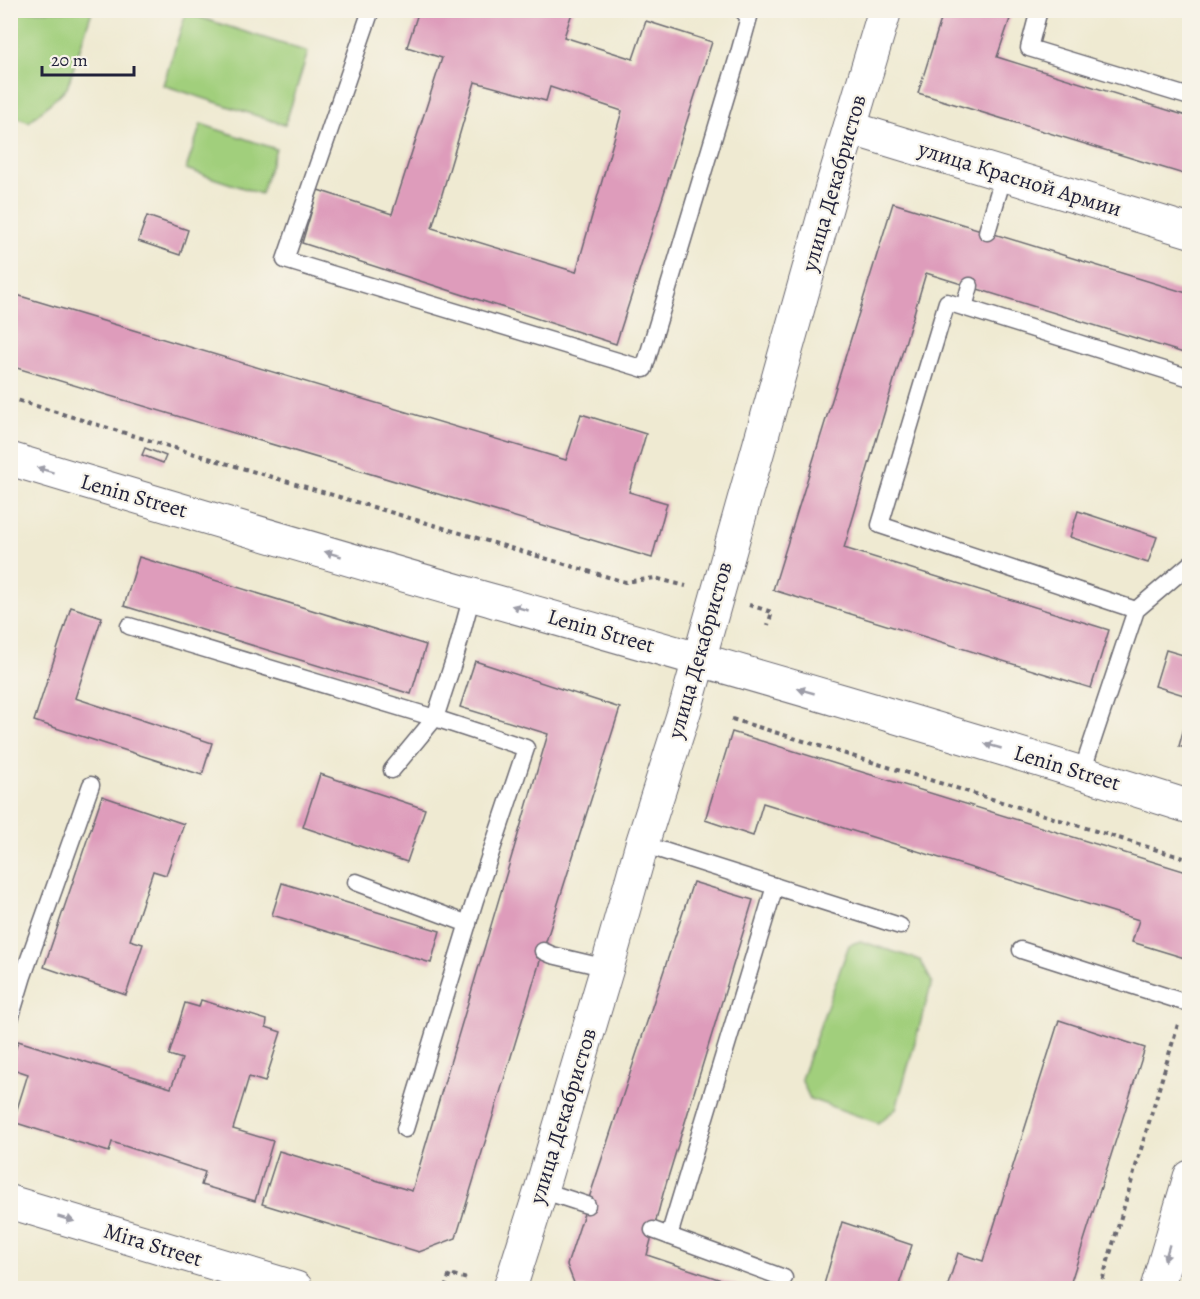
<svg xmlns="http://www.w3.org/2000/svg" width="1200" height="1299" font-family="Alegreya,serif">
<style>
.green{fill:#a1cf7c;stroke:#62785c;stroke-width:1.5}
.building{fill:#de9cbb;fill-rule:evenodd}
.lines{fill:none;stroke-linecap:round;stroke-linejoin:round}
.lane-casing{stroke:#6a6870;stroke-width:19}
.street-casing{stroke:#6a6870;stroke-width:35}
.secondary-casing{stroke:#6a6870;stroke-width:35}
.primary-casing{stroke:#6a6870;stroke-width:35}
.path{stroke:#6a6870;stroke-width:4;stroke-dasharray:4.5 4.5;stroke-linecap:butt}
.lane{stroke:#fff;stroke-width:16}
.street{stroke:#fff;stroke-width:33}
.secondary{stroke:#fff;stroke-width:33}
.primary{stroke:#fff;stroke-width:33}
.oneway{fill:#9c9ca7}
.labels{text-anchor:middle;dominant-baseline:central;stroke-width:4.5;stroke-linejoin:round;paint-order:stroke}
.street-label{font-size:22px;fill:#22223b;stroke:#f7f3e8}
</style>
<rect width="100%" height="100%" fill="#f7f3e8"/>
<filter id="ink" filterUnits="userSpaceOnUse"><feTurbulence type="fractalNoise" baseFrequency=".0167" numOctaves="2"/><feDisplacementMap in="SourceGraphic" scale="12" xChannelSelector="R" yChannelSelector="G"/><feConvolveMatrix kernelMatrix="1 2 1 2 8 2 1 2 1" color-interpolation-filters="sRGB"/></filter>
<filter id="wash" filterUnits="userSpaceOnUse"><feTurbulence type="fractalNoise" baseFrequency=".008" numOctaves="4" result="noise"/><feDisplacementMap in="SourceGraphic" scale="24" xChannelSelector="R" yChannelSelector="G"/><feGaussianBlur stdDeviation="1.35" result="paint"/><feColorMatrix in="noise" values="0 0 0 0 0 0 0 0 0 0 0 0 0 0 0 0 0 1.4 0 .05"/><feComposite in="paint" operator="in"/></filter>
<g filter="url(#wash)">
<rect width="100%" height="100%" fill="#efead2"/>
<g class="green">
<polygon points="10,11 92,11 67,88 29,122 11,115"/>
<polygon points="186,13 308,52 285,125 163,85"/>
<polygon points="201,124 276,149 261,194 186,169"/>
<polygon points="860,941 920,960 932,982 896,1109 878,1123 810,1099 801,1079 849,945"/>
</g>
<g id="blocks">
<g class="building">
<path d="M419,10H573L564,37L633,59L646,21L712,42L616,344L302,243L318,190L392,214L442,58L407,47ZM475,82L546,101L550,87L622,111L576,272L432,228Z"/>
<polygon points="944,10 1013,10 997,57 1190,117 1190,176 918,93"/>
<polygon points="893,203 1190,294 1190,355 926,273 844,548 1109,630 1091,688 773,590"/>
<polygon points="147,216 188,230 180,255 138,241"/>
<polygon points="10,293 566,460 581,414 646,434 629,492 667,503 652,558 10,366"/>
<polygon points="145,448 166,456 163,463 142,455"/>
<polygon points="1078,511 1157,537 1148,563 1070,537"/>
<polygon points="139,557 426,645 411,694 124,606"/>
<polygon points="71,607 102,617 75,698 212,743 202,775 34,721"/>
<polygon points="1166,650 1190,657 1190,697 1155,686"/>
<polygon points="475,661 620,708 543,951 456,1238 419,1252 262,1204 279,1151 412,1191 548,734 460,707"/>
<polygon points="1184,728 1190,730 1190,750 1179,746"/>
<polygon points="732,732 1190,873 1190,953 1188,959 1132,942 1139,920 763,803 753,836 705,820"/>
<polygon points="320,774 425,809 407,862 303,827"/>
<polygon points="102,796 184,824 166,875 153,871 130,940 143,944 126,995 44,967"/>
<polygon points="693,882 753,900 663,1194 647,1255 745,1288 576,1288 567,1265"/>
<polygon points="282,883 440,931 431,963 272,915"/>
<polygon points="201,1000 267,1020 266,1027 281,1032 265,1082 249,1077 233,1129 273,1141 255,1201 201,1185 205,1172 112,1142 109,1152 13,1122 28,1074 10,1068 18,1041 171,1088 182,1059 169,1055 185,1003 199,1007"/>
<polygon points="1059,1020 1145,1048 1069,1288 947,1288 958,1253 983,1261"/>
<polygon points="842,1222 912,1245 898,1288 823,1288"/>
</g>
</g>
</g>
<g filter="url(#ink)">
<use href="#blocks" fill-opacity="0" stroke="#6a6870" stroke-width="1.5"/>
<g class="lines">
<g class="lane-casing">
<g id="lane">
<polyline points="371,10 285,260 644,369 739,53 749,17 742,10"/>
<polyline points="1039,10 1029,48 1190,97"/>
<polyline points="987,232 1004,174"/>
<polyline points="964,307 970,286"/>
<polyline points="1136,610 880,525 947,302 1190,378"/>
<polyline points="129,626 435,718 526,748 475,900 405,1129"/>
<polyline points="392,770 435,718 456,654 472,595"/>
<polyline points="1082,772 1136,610 1190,564"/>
<polyline points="642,844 900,926"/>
<polyline points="356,882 468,924"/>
<polyline points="1021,950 1190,1004"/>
<polyline points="543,951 552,955 607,968"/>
<polyline points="10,1019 23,976 91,785"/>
<polyline points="541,1190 587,1205"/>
<polyline points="653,1230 784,1278"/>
<polyline points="669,1236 775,886"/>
</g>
</g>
<g class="street-casing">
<polyline id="street" points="850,128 1190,231"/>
</g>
<g class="secondary-casing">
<g id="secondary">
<polyline points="510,1288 541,1190 607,968 642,844 686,706 832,187 885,10"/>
<polyline points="1157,1288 1190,1177"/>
</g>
</g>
<g class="primary-casing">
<g id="primary">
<path d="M10,459C164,505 318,551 473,595C712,663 952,731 1190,807"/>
<polyline points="10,1202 296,1288"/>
</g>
</g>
<g class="path">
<polyline points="10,398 151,441 625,582 655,578 686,586"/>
<polyline points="749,605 772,612 768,625"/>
<polyline points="732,719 1190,860"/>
<polyline points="445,1288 450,1274 467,1279"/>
<polyline points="1100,1288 1178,1024"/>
</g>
<use href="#lane" class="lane"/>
<use href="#street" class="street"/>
<use href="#secondary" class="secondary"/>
<use href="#primary" class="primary"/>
</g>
<defs><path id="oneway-solid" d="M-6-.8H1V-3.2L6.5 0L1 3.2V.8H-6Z" transform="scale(1.5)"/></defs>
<g class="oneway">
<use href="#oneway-solid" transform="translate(45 470) rotate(-163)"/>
<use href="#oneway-solid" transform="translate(333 554) rotate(-164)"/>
<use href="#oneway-solid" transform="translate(520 608) rotate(-164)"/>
<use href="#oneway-solid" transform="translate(806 691) rotate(-164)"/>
<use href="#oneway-solid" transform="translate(993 746) rotate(-164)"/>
<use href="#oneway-solid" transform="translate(66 1219) rotate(17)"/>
<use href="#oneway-solid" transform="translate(1167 1253) rotate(106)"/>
</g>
</g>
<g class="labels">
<g class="street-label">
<text transform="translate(1020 179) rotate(17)">улица Красной Армии</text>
<text transform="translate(834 183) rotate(-74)">улица Декабристов</text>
<text transform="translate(134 496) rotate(16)">Lenin Street</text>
<text transform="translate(601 631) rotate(16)">Lenin Street</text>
<text transform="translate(700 650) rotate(-74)">улица Декабристов</text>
<text transform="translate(1067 768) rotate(17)">Lenin Street</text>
<text transform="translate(563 1116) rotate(-73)">улица Декабристов</text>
<text transform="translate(153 1245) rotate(17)">Mira Street</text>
</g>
</g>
<rect width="1200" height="1299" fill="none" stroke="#f7f3e8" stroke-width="36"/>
<path d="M42 66v9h92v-9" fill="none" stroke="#22223b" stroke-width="3"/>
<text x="51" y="66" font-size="18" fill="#22223b" stroke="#f7f3e8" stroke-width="4.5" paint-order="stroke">20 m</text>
</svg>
